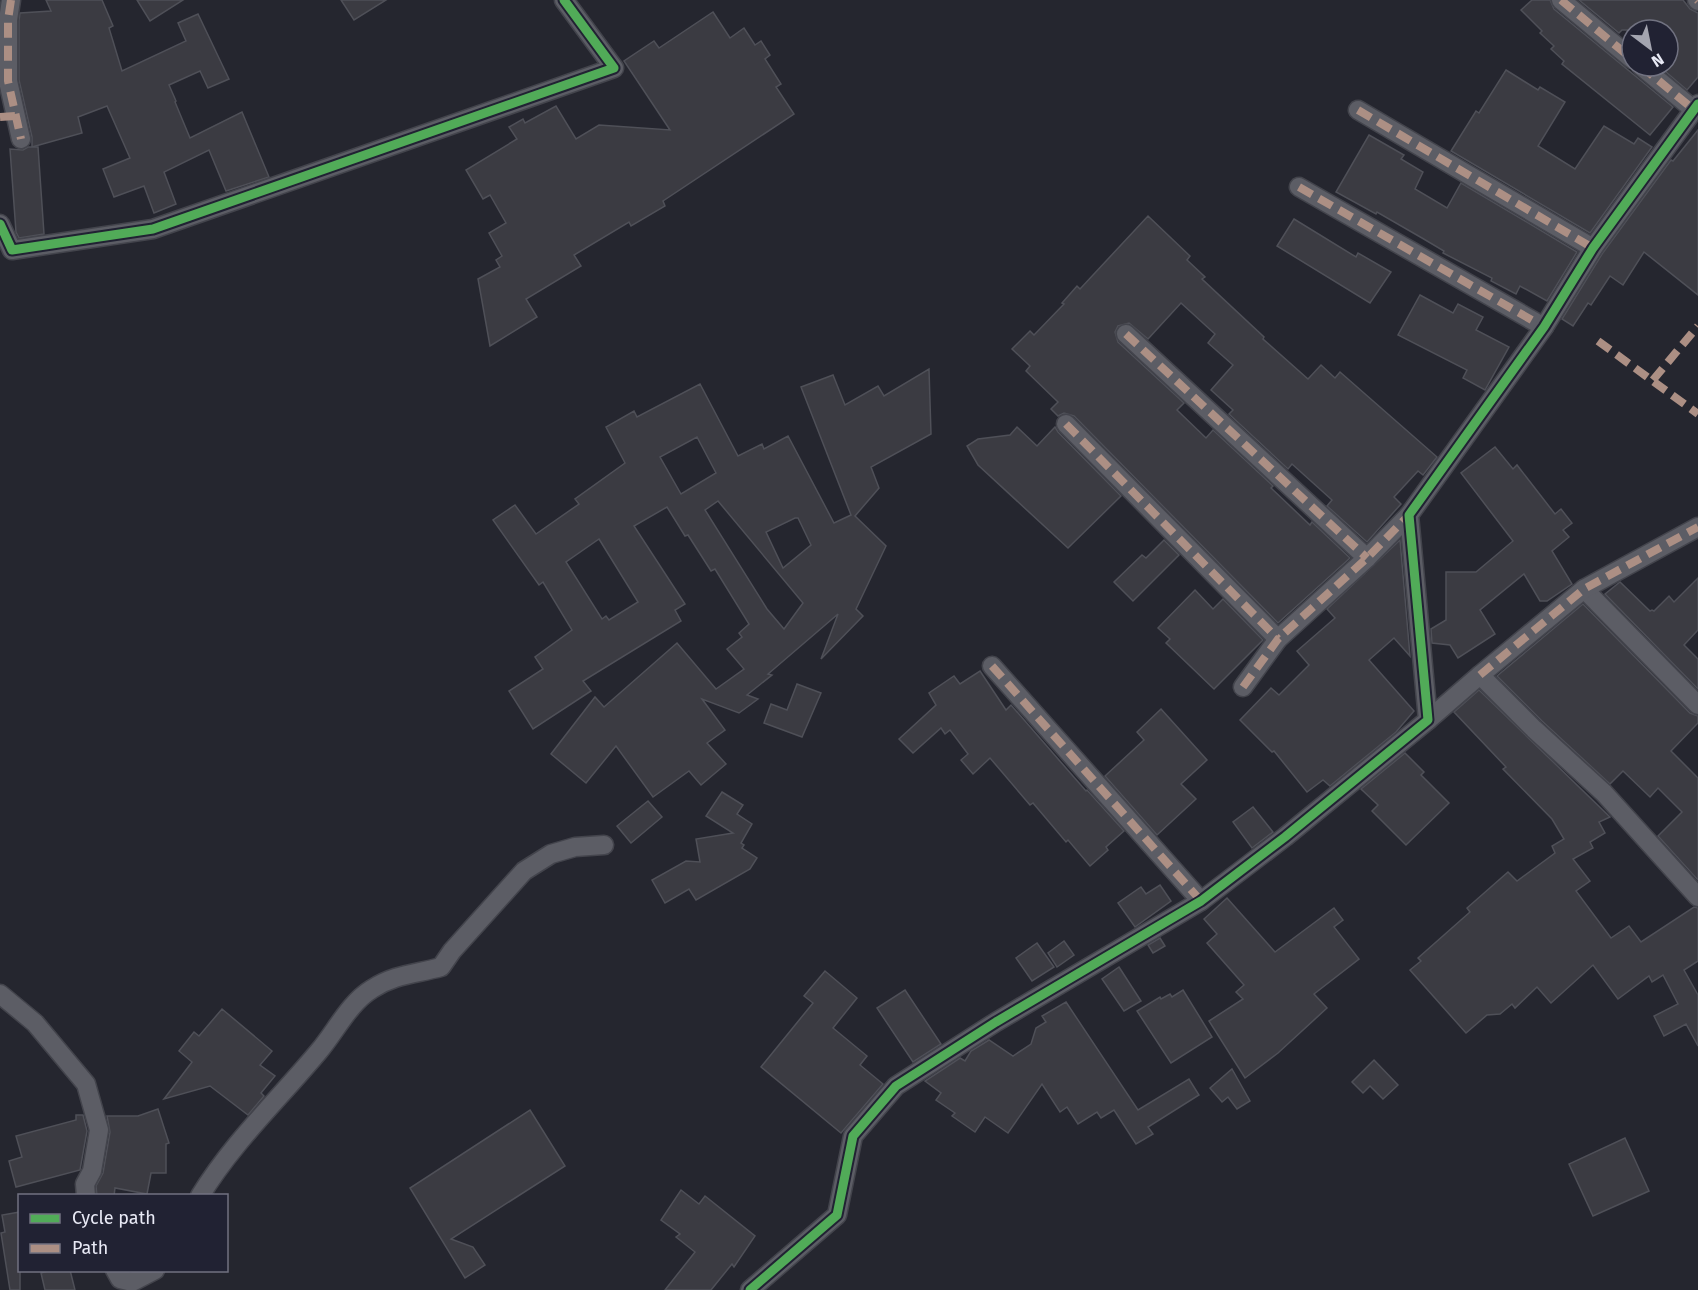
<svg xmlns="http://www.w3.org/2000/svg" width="1698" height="1290" font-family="'Fira Sans',sans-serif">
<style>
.building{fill:#3b3b42;stroke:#4f5058;stroke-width:1.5;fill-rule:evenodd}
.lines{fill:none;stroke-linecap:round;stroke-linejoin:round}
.minor-casing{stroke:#43444c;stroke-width:21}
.minor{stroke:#5c5d65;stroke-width:18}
.quiet{stroke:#ac8f84;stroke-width:8;stroke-dasharray:15 8;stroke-linecap:butt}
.cycleway-casing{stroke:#212233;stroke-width:13}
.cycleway{stroke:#51ab58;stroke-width:9}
</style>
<rect width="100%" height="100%" fill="#25262f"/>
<g class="building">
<polygon points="46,0 102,0 113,26 109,28 122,71 186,41 178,23 198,14 229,79 208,88 200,71 169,85 176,101 175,102 190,138 242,112 269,177 226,191 209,150 164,172 176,204 154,213 144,186 114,197 103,169 130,158 107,106 78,117 82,133 32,147 32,137 19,80 19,21 20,13 51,11"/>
<polygon points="137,0 183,0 150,21"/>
<polygon points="341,0 386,0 354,20"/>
<polygon points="1532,0 1550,0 1554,9 1673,107 1650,135 1562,64 1564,61 1551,49 1554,46 1540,33 1542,31 1521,10"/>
<polygon points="1579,0 1683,0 1690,9 1698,13 1698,77 1687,90 1659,66 1668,66 1668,30 1622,30 1619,33"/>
<polygon points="713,12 730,38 744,28 755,45 761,41 770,55 765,59 781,84 776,87 794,114 663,201 665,206 631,226 629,222 574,255 581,266 526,299 537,317 490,346 478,279 500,267 496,260 502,256 489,233 506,223 490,195 483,199 466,170 517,139 509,127 523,119 525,123 556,106 576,139 599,125 670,130 624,61 654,41 659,48"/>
<polygon points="1506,70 1538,90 1540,87 1565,102 1538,146 1575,169 1604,126 1634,144 1638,138 1652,147 1590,233 1451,151 1476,111 1479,113"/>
<polygon points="1698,130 1698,295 1644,252 1623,285 1610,276 1591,305 1588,303 1573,326 1562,319 1602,254 1671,160 1673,161"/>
<polygon points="1369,135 1404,155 1401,159 1423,172 1415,189 1447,208 1461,183 1577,252 1547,301 1520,286 1516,294 1491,281 1492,278 1443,253 1444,251 1422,238 1377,212 1376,214 1336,192"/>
<polygon points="28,147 38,147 44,234 19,238 16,232 10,149 23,150"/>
<polygon points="1148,216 1190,256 1187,260 1205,277 1202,279 1264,337 1263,339 1308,379 1321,365 1335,378 1340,372 1437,457 1423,475 1418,471 1394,497 1401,504 1367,542 1327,506 1332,500 1292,464 1288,469 1229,414 1233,410 1211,390 1233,365 1208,343 1215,334 1181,303 1148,339 1129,323 1118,326 1115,332 1118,342 1184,403 1177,410 1206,438 1213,430 1273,486 1271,488 1310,525 1312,522 1350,558 1278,623 1074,416 1064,413 1058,416 1051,409 1058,402 1026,371 1030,366 1012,349 1030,331 1034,335 1064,304 1062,303 1077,286 1080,289"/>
<polygon points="1294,219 1356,257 1358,253 1391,272 1370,303 1277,246"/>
<polygon points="1420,295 1453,313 1458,304 1483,317 1476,330 1509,347 1485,390 1463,378 1467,370 1398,335"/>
<path d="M929,369L931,434L871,467L879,488L855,516L886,546L856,609L863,616L821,659L838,614L768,674L772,675L747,695L758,699L739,713L702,699L725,730L707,743L726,764L701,785L689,771L653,797L616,746L586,783L551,754L595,697L604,707L677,643L716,689L744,669L727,649L742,637L739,633L749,624L715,569L711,571L688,535L685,536L667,507L634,526L685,604L675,610L681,621L583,681L591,691L533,729L509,691L543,669L535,657L572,630L543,582L539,585L493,520L515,505L536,534L579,504L575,499L625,463L606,427L634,411L637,417L700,384L738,456L762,444L764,449L788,436L834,523L851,515L801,387L833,375L845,405L878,386L884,396ZM697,437L716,473L681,494L660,457ZM718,501L803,603L784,629L767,609L705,510ZM795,518H798L811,545L783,568L766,532ZM599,539L638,602L609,620L606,616L602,619L566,562Z"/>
<polygon points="1017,427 1037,446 1055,427 1058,432 1121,496 1068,548 978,465 967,446 978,439 1010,435"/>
<polygon points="1495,447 1513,469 1517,465 1555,514 1561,509 1572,523 1563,530 1569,537 1552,551 1572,584 1547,601 1540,601 1524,574 1480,610 1495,634 1458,658 1450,645 1432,643 1431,629 1446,620 1446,572 1476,572 1513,541 1461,473"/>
<polygon points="1164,540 1179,555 1133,601 1114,582 1142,555 1146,558"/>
<polygon points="1400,540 1410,656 1394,638 1369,660 1414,711 1396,732 1330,786 1323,780 1307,792 1274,751 1272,752 1240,720 1271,688 1279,695 1309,665 1297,651 1335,618 1327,609"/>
<polygon points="1698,578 1698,630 1684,645 1698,659 1698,689 1605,594 1620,582 1650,611 1652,610 1654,611 1669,596 1674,602"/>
<polygon points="1195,590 1213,609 1223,599 1263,640 1214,689 1166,643 1170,639 1158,628"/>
<polygon points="1583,604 1690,713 1698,716 1698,723 1671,751 1698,778 1698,880 1658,836 1682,812 1658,788 1650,797 1623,771 1610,784 1542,721 1497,676"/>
<polygon points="980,671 1006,710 1011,705 1086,791 1087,790 1124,831 1106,847 1108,850 1090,866 1068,840 1066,842 1033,803 1030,805 990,758 973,774 961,760 968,754 950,730 945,734 941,728 913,753 899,739 936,705 929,693 954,676 960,684"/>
<polygon points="797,684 821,693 802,737 764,723 771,704 787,710"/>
<polygon points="1479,690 1610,817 1599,822 1605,833 1590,842 1593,848 1573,859 1590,881 1576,891 1611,938 1629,926 1641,942 1694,907 1698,908 1698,961 1684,970 1698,995 1698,1046 1686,1024 1664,1036 1654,1016 1678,1004 1663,975 1652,982 1649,976 1618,999 1593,965 1551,1003 1537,987 1515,1008 1512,1004 1500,1014 1487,1015 1466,1033 1410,970 1421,961 1418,958 1470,912 1467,908 1508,872 1517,881 1555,853 1552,846 1564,839 1552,819 1503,769 1506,767 1454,712"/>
<polygon points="1161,709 1207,760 1181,784 1196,799 1157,835 1105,776 1144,740 1137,732"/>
<polygon points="1405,753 1424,772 1421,775 1449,803 1406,845 1372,811 1378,805 1361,789"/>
<polygon points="722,792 743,805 737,814 752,824 741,843 744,845 742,848 757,858 750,869 696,900 689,889 665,903 652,880 686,861 700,862 696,839 733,833 706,816"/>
<polygon points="648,801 662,817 631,843 617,826"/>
<polygon points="1253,807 1273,832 1252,848 1233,822"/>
<polygon points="1160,885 1171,901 1135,927 1118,903 1141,887 1146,894"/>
<polygon points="1227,898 1275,952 1334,908 1343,920 1334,927 1359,959 1314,994 1327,1008 1278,1053 1245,1078 1209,1021 1243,999 1236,992 1244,985 1207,943 1217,934 1204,919"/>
<polygon points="1160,938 1165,946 1153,953 1148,945"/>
<polygon points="1064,941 1074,955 1057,967 1048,953"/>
<polygon points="1037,943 1054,967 1032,981 1016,958"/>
<polygon points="1119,967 1141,1001 1124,1011 1102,979"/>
<polygon points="825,971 857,998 833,1028 867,1056 860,1065 883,1084 841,1133 761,1067 813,1003 804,996"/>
<polygon points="905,990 941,1044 913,1062 877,1008"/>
<polygon points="1183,990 1212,1037 1171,1063 1137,1011 1160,997 1161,999 1170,994 1172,997"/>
<polygon points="1066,1002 1138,1110 1189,1079 1199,1095 1148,1127 1153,1134 1136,1144 1114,1110 1101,1118 1097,1112 1078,1124 1067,1107 1060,1112 1042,1084 1008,1133 985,1117 975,1132 952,1116 955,1113 936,1100 941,1093 925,1081 960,1058 965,1061 971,1051 989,1040 1013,1056 1031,1044 1036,1028 1046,1022 1042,1016"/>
<polygon points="222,1009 272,1051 260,1065 275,1076 261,1093 264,1096 248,1115 210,1086 164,1099 192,1062 179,1051 194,1032 199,1036"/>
<polygon points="1374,1060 1398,1085 1383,1099 1370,1086 1363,1093 1352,1082"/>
<polygon points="1232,1069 1250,1101 1237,1109 1228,1097 1222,1102 1210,1088"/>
<polygon points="158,1109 169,1143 166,1144 166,1173 151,1173 147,1194 115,1188 114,1196 97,1196 96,1186 103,1173 110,1132 107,1116 138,1116"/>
<polygon points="530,1110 565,1166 451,1239 473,1247 485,1265 465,1278 410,1188"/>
<polygon points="76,1115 83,1115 87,1131 80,1170 16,1187 9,1161 22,1157 16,1136 76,1120"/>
<polygon points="1625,1138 1649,1191 1593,1216 1569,1164"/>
<polygon points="681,1190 699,1204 705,1196 755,1236 734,1267 732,1264 711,1290 665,1290 695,1252 676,1237 680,1234 661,1220"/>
<polygon points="20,1212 20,1290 10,1290 1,1233 5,1232 2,1215"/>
<polygon points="51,1270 70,1270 75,1290 45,1290 41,1273"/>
</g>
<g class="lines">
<g class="minor-casing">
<g id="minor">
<polyline points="11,0 8,20 8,81 21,139"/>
<polyline points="1561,0 1632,59"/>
<polyline points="1697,0 1698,1"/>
<polyline points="1641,66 1693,109"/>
<polyline points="1358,110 1593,248"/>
<polyline points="1299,187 1544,327"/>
<polyline points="0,224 12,250 153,229 614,68 564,0"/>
<polyline points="1126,334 1367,558"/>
<polyline points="1066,424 1278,639"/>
<polyline points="1584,589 1698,705"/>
<polyline points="992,666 1201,901"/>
<polyline points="1480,675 1584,589 1698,527"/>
<polyline points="1243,687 1278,639 1367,558 1409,515"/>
<polyline points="1428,720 1480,675 1534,729 1604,793 1698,897"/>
<polyline points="0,994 35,1023 86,1084 99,1130 92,1171 85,1184 86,1196"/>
<path d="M200,1196C233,1142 279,1099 319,1051C336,1031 349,1003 372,989C395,974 416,974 441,967L452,951L524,871L551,854L575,847L604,845"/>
<polyline points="115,1270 120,1279 132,1282 155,1270"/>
<polyline points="750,1290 837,1215 853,1136 896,1086 996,1022 1201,901 1285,837 1428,720 1409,515 1544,327 1593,248 1698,104"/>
</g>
</g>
<use href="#minor" class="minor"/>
<g class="quiet">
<polyline points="11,0 8,20 8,81 21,139"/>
<polyline points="1561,0 1632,59"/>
<polyline points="1697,0 1698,1"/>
<polyline points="1641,66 1693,109"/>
<polyline points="1358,110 1593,248"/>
<polyline points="0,117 16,116"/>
<polyline points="1299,187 1544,327"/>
<polyline points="1126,334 1367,558"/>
<polyline points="1598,341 1698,414"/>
<polyline points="1653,380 1698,326"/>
<polyline points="1066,424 1278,639"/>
<polyline points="992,666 1201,901"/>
<polyline points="1480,675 1584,589 1698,527"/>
<polyline points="1243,687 1278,639 1367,558 1409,515"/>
</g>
<g class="cycleway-casing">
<g id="cycleway">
<polyline points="0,224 12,250 153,229 614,68 564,0"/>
<polyline points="750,1290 837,1215 853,1136 896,1086 996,1022 1201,901 1285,837 1428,720 1409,515 1544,327 1593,248 1698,104"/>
</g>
</g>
<use href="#cycleway" class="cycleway"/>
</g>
<rect x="18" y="1194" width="210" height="78" fill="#212233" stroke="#717281" stroke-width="1.5"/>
<rect x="30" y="1214" width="30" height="9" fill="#51ab58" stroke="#717281" stroke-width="1.5"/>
<text x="72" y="1224" font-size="18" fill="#e9eaf6">Cycle path</text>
<rect x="30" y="1244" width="30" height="9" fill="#ac8f84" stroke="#717281" stroke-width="1.5"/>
<text x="72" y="1254" font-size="18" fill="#e9eaf6">Path</text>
<g transform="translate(1650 48) rotate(148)"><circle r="28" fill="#212233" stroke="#717281" stroke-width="1.5"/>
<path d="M0-4.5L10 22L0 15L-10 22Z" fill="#a4a5b0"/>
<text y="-9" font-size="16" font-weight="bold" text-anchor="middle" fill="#e9eaf6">N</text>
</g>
</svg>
